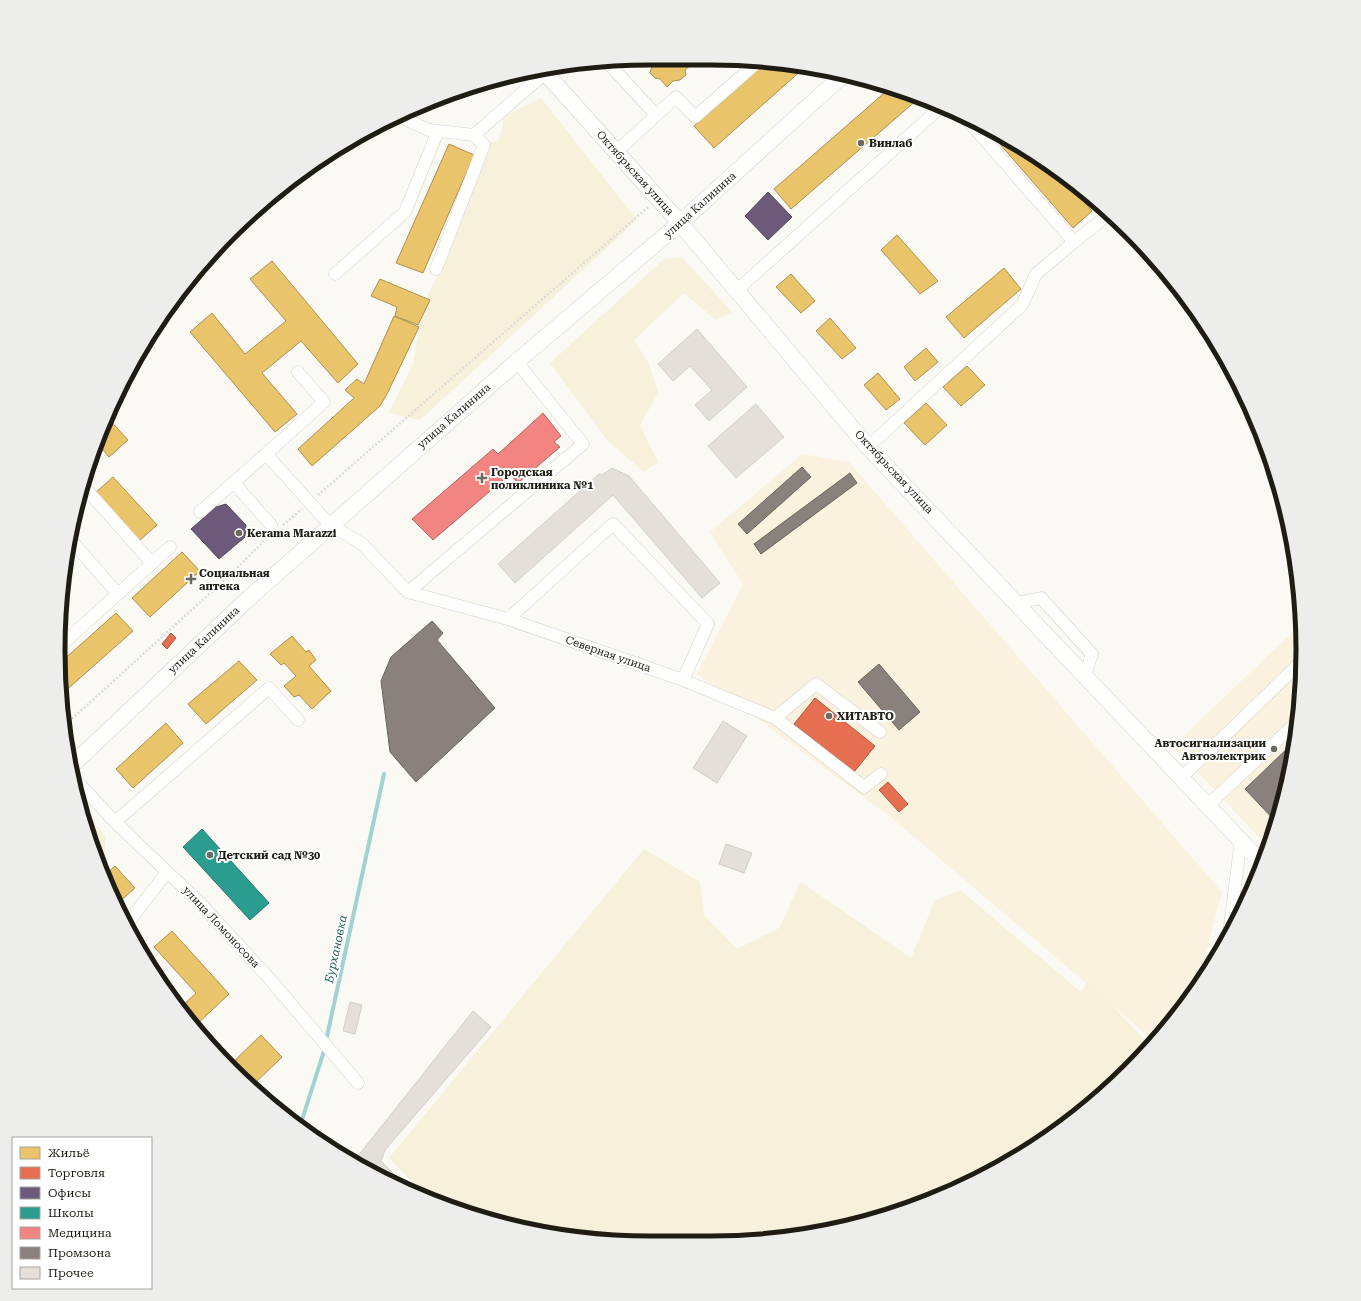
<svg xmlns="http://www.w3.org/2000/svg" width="1361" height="1301" font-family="'Roboto Serif',serif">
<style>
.built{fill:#faf2df}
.green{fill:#f7f0db}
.homes{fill:#e9c46a;stroke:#ac9250}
.shops{fill:#e76f51;stroke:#ab563e}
.offices{fill:#6d597a;stroke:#56475b}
.schools{fill:#2a9d8f;stroke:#27766a}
.health{fill:#f28482;stroke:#b36561}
.industry{fill:#8a817c;stroke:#6a635c}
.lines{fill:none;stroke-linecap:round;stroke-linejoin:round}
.stream{stroke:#a0d2d2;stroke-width:4}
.building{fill:#e5dfda;stroke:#d4ceca}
.minor-casing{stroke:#d4d1ca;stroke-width:13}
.major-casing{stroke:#d4d1ca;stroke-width:17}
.path{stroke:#dcdcda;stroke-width:2.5;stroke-dasharray:2 2;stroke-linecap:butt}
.minor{stroke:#fefefd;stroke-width:12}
.major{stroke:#fefefd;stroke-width:16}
.poi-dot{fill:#6c6962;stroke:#fff;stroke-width:1.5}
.labels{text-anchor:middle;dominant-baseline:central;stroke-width:4;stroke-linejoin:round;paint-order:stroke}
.poi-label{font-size:11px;font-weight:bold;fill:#1f1c13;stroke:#fff;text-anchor:start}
.street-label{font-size:11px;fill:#1f1c13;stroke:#fff}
.water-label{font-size:12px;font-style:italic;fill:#246062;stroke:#fff}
.rim{fill:none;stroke:#1f1c13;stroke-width:5}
</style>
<rect width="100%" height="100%" fill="#faf9f4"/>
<g class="built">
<polygon points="802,454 849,462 1222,892 1202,969 1205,973 1180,1011 1153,1040 893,819 697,674 743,584 710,532"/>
<polygon points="1300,625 1302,689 1283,804 1267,846 1173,746"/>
</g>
<g class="green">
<polygon points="541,98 637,220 420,420 389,413 413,364 425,300 436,278 466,193 484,145 499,140 505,116"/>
<polygon points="682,257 732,312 716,320 684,293 634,340 649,364 658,393 640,425 658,462 644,472 608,441 550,363 664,259"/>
<polygon points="83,812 90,817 105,836 105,855 102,868 90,841"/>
<polygon points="644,849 700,882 704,915 737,949 779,928 801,882 911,958 935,900 960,890 1081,992 1089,980 1149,1045 1101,1096 1007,1164 901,1212 788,1238 650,1243 535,1232 424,1198 413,1192 412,1182 389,1158"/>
</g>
<g class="homes">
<polygon points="650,58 687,58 692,64 685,70 686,75 680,80 673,81 667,87 660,79 655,78 650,73 652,66 645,59"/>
<polygon points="767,62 804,68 714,148 694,126"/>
<polygon points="890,88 918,99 791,209 774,189"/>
<polygon points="985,127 1060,174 1092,211 1073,228"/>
<polygon points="449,144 474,155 423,273 396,263"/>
<polygon points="897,235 938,281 920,294 881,250"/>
<polygon points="272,261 358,364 338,383 301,341 262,373 297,414 275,432 190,332 212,313 245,354 286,321 250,279"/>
<polygon points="1004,268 1021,289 964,338 946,317"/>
<polygon points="791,274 815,301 801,313 776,287"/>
<polygon points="380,279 430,300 418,325 395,316 397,307 371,296"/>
<polygon points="394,316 419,327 387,394 380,406 312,466 298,449 354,398 345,390 357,379 364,384"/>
<polygon points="830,318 856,348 842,359 816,331"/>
<polygon points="926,348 938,362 915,381 904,367"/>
<polygon points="967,366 985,385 961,406 943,387"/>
<polygon points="878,373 900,399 886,410 864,385"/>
<polygon points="926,403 947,425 925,445 904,423"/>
<polygon points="108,418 128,440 109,457 97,443"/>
<polygon points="113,477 157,525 139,541 95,493"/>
<polygon points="182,552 200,571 150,617 132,598"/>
<polygon points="116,613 133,631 62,694 61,662"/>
<polygon points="292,636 306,652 309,650 316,660 309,666 331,691 312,709 299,695 294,697 284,686 296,676 284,663 281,665 270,654"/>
<polygon points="239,661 257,680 206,724 188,704"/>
<polygon points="166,723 183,743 133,788 116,769"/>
<polygon points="115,866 135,888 118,903 105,875"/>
<polygon points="172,931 229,994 194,1027 179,1009 196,993 154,947"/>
<polygon points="261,1035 282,1057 252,1086 229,1066"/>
</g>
<g class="shops">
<polygon points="171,633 176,638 167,649 162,644"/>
<polygon points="815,698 875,746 854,772 794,724"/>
<polygon points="888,782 908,804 899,812 879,790"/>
</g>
<g class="offices">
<polygon points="768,192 792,217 768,240 745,216"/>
<polygon points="226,504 246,525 245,537 219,559 191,529 216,507"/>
</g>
<polygon class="schools" points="202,829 269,903 250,920 183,847"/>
<polygon class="health" points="543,413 561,436 554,442 560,447 518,483 510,474 433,540 412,519 493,449 498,454"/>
<g class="industry">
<polygon points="802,467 811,477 747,534 738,524"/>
<polygon points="850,473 857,483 761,554 754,544"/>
<polygon points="432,621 443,633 437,640 495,708 416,782 390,752 381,681 391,657"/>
<polygon points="879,664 920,712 899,730 858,682"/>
<polygon points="1293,743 1283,804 1276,822 1245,789"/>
</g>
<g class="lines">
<g class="stream">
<polyline points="326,1041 384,774"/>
<polyline points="300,1126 325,1048"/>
</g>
</g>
<g class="building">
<polygon points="697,329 747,387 709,421 695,405 712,390 690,366 673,381 658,364"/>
<polygon points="756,404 784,437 736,478 708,446"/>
<polygon points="612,468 629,476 720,583 702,598 613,495 515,583 498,564 599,474 602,475"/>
<polygon points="723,721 747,736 717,783 693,768"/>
<polygon points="726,844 752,853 744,873 719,864"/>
<polygon points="350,1002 362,1005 355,1034 343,1031"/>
<polygon points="473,1011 491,1027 385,1150 381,1161 406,1186 406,1189 354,1161"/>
</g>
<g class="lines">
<g class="minor-casing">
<g id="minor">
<polyline points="607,62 656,115"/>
<polyline points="963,115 1074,242 1108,215"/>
<polyline points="398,116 429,130 474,135"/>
<polyline points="616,152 676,97 695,117 759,61"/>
<polyline points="436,269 484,145 474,135 545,73"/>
<polyline points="335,274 405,212 438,131"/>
<polyline points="737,290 941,107"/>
<polyline points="298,372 324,402 266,454 330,525 361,543 408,592 508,619 683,680 775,718 864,787 881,774"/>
<polyline points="868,447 1022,305 1036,274 1074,242"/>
<polyline points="234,483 271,525"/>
<polyline points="81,492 85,488 152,563"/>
<polyline points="200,512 266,454"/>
<polyline points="69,538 118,594"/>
<polyline points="408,592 583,444 517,362"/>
<polyline points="1017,603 1041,598 1092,654 1085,675"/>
<polyline points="508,619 613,524 708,624 683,680"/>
<polyline points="60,646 170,547"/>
<polyline points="775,718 816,684 880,732"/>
<polyline points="1182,777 1301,662"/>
<polyline points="75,779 115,822 200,903 268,977 358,1083"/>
<polyline points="1208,805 1296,723"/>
<polyline points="115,822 269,688 298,720"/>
<polyline points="127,924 167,872"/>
<polyline points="1229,933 1241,840"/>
</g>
</g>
<g class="major-casing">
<g id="major">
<polyline points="542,69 680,223 868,447 1261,862"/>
<polyline points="72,765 249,598 521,358 680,223 843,75"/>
</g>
</g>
<g class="path">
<polyline points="318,495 648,207"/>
<polyline points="283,525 302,509"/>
<polyline points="63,727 229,576 269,536"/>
</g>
<use href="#minor" class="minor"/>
<use href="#major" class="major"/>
</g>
<g class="poi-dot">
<circle cx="861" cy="143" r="4"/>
<path d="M480 472h4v4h4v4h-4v4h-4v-4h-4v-4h4z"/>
<circle cx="239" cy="533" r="4"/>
<path d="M189 573h4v4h4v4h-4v4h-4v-4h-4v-4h4z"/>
<circle cx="829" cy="716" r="4"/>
<circle cx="1274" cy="749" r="4"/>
<circle cx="210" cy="855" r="4"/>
</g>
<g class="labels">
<g class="poi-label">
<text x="869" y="143">Винлаб</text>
<text x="491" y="472">Городская<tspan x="491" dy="13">поликлиника №1</tspan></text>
<text x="247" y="533">Kerama Marazzi</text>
<text x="199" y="573">Социальная<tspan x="199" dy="13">аптека</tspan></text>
<text x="837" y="716">ХИТАВТО</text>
<text x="1266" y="743" text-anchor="end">Автосигнализации<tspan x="1266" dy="13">Автоэлектрик</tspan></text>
<text x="218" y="855">Детский сад №30</text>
</g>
<g class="street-label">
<text transform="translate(635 173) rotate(48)">Октябрьская улица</text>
<text transform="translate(700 205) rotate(-42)">улица Калинина</text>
<text transform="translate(454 416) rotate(-41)">улица Калинина</text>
<text transform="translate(894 472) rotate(47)">Октябрьская улица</text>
<text transform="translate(204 640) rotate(-43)">улица Калинина</text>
<text transform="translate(608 654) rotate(19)">Северная улица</text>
<text transform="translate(221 927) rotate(47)">улица Ломоносова</text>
</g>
<g class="water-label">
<text transform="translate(336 949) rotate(-78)">Бурхановка</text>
</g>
</g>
<path d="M0 0H1361V1301H0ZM650 65H711A585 585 0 0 1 1296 650V651A585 585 0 0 1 711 1236H650A585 585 0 0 1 65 651V650A585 585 0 0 1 650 65Z" fill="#ededec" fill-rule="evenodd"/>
<path class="rim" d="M650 65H711A585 585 0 0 1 1296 650V651A585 585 0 0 1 711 1236H650A585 585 0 0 1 65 651V650A585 585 0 0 1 650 65Z"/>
<rect x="12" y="1137" width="140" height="152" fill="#ffffff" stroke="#a5a4a1"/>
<rect x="20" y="1147" width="20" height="12" fill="#e9c46a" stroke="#a5a4a1"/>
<text x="48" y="1157" font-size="12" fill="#1f1c13">Жильё</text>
<rect x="20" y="1167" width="20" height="12" fill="#e76f51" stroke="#a5a4a1"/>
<text x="48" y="1177" font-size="12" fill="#1f1c13">Торговля</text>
<rect x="20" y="1187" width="20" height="12" fill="#6d597a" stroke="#a5a4a1"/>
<text x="48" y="1197" font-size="12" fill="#1f1c13">Офисы</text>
<rect x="20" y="1207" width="20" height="12" fill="#2a9d8f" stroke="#a5a4a1"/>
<text x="48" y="1217" font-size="12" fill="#1f1c13">Школы</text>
<rect x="20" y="1227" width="20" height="12" fill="#f28482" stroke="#a5a4a1"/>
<text x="48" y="1237" font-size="12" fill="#1f1c13">Медицина</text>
<rect x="20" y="1247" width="20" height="12" fill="#8a817c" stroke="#a5a4a1"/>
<text x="48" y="1257" font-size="12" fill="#1f1c13">Промзона</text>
<rect x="20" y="1267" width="20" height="12" fill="#e5dfda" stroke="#a5a4a1"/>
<text x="48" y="1277" font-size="12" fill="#1f1c13">Прочее</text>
</svg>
